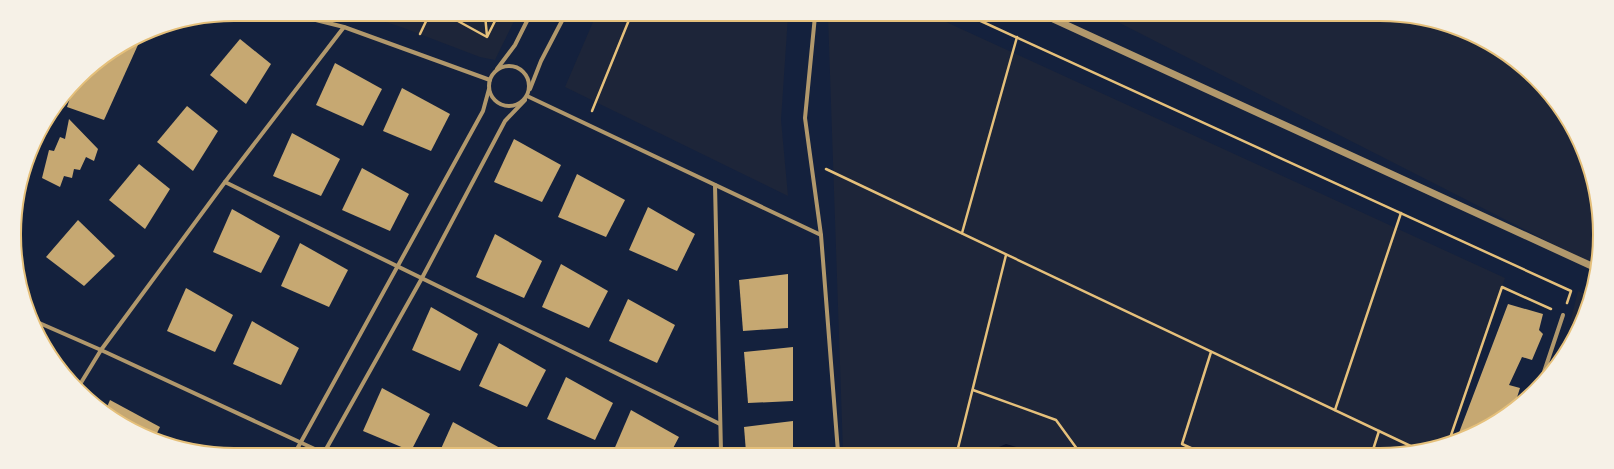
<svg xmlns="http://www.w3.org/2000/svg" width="1614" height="469" font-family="'Exo 2',sans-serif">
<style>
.green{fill:#1d2539}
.water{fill:#0b132b}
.building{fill:#c6a872}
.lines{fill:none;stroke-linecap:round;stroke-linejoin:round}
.path{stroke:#e5c07b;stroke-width:2.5}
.minor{stroke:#b1986c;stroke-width:4}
.tertiary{stroke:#b1986c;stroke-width:7}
.rim{fill:none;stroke:#e5c07b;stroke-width:2}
</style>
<rect width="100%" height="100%" fill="#14213d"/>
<g class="green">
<polygon points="361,14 517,15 495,60 480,57 401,27"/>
<polygon points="596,15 788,16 781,120 788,196 565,87"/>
<polygon points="828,16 933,16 1505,278 1449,441 1408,453 843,452"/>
<polygon points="1108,17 1422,18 1502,51 1563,112 1596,191 1596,266"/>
<polygon points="1578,291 1589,295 1577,327 1570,323"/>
</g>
<polygon class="water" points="1006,444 1034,452 987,452"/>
<g class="building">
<polygon points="142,36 104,120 67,107 73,89 89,69"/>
<polygon points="240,39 271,64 246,104 210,75"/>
<polygon points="335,63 382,89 363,126 316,105"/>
<polygon points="402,88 450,114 431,151 383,131"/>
<polygon points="187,106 218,131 193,171 157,142"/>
<polygon points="69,119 98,149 94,161 86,157 80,170 74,169 72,178 64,176 60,187 42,178 49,150 54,151 60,137 65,139"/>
<polygon points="292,133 340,159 321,196 273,176"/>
<polygon points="514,139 561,165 542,202 494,182"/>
<polygon points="139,164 170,189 145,229 109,200"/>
<polygon points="362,168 409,194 390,231 342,210"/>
<polygon points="577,174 625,200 606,237 558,217"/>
<polygon points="648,207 695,234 677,271 629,250"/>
<polygon points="232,209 280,236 261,273 213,252"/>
<polygon points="78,220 115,256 84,286 46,257"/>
<polygon points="495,234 542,261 524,298 476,277"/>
<polygon points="300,243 348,270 329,307 281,286"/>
<polygon points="561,264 608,291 589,328 542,307"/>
<polygon points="788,274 788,328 743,331 739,280"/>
<polygon points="186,288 233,315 215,352 167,331"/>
<polygon points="628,299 675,325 657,363 609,341"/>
<polygon points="1508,304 1543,314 1539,330 1543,334 1532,360 1522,357 1509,385 1520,388 1514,407 1502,416 1499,415 1498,418 1477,432 1457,438"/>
<polygon points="431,307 478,334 460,371 412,350"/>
<polygon points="252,321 299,348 281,385 233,364"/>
<polygon points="1573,331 1575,331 1571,345 1566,350"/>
<polygon points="499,343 546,370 527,407 479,386"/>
<polygon points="793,347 793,401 748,403 744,352"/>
<polygon points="566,377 613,403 595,440 547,419"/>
<polygon points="382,388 430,414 411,451 363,431"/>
<polygon points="110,400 160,427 155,437 124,425 106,409"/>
<polygon points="631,410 679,437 671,452 613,452"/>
<polygon points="793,421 793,452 746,452 744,427"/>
<polygon points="453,422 500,448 499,451 440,451"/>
</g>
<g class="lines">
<g class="path">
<polyline points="447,15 487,37 498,15"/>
<polyline points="485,15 487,36"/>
<polyline points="972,17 1571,291 1567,303"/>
<polyline points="420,34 429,15"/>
<polyline points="592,111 631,15"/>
<polyline points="826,169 1419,450"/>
<polyline points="962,233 1017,37"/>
<polyline points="973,390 1056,420 1080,453"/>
<polyline points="1335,410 1401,213"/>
<polyline points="1449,441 1502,287 1551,309"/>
<polyline points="957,452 1006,255"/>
<polyline points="1202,453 1182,444 1211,352"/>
<polyline points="1372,453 1379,431"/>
</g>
<g class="minor">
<polyline points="292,14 344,27 490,80"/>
<polyline points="815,16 805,118 821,235 838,452"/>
<circle cx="509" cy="86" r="20"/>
<polyline points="497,69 515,45 530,15"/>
<polyline points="530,89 541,61 565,15"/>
<polyline points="527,96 821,235"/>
<polyline points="225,182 720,424"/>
<polyline points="715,185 721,452"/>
<polyline points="37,322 101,350 319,451"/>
<polyline points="1541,381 1563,315"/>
<polyline points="79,386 101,350 225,182 344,27"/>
<polyline points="296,451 483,111 489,89"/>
<polyline points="325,451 422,278 505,121 525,100"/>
</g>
<polyline class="tertiary" points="1049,17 1596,268"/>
</g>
<path d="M0 0H1614V469H0ZM234 21H1380A213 213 0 0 1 1593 234V235A213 213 0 0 1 1380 448H234A213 213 0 0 1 21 235V234A213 213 0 0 1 234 21Z" fill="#f6f1e7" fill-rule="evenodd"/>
<path class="rim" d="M234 21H1380A213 213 0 0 1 1593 234V235A213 213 0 0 1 1380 448H234A213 213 0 0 1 21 235V234A213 213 0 0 1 234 21Z"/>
</svg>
